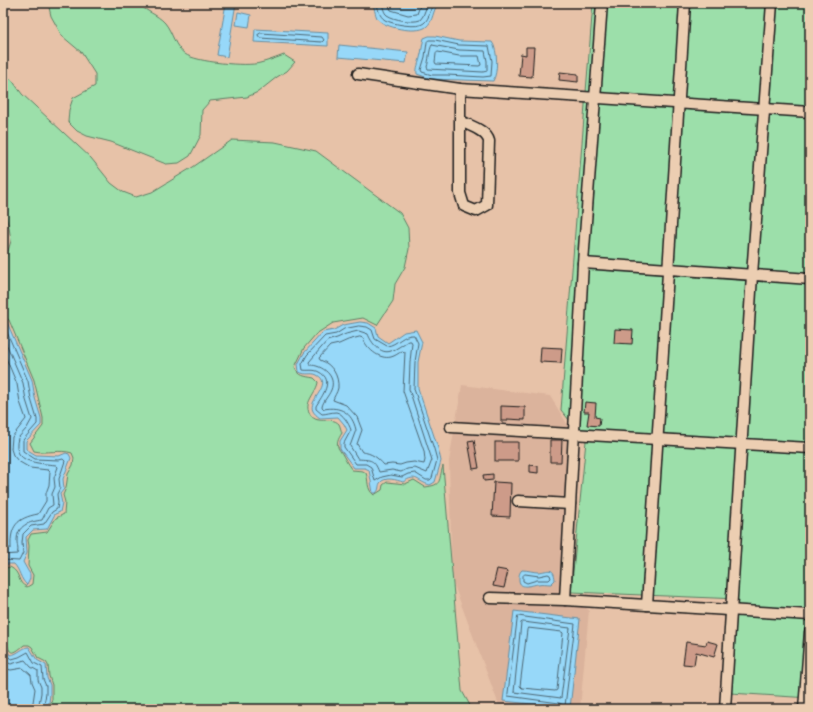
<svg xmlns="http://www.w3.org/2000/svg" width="813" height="712" font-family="'Comic Neue',sans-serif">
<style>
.built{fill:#dbb39c}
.green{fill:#9cdfaa;stroke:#5c7e63}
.water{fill:#97d8f9;stroke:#668da1}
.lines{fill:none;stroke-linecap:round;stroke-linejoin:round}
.shore{stroke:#4d6774;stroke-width:1}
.building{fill:#cd9b89;stroke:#1c1c1c}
.minor-casing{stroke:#1c1c1c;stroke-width:13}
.minor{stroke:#ecceb2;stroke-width:10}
</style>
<rect width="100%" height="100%" fill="#e7c2a8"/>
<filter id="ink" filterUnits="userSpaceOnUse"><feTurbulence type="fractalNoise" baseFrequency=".025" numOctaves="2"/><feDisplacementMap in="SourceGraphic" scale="8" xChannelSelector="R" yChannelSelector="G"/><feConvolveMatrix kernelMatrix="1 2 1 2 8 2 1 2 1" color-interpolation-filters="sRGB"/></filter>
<g filter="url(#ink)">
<polygon class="built" points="462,385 550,396 580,445 566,596 589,610 580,709 500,708 452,580 449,461"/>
<g class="green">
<path d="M48,3H138C146,12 157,14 165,23C173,33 174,46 185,54C195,62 247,67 260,63C268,61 276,58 284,55L295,62L287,71L277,77L258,92L247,97L210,101L202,110L201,135L190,156L179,163L166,164L111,142L87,136L77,131L68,122L69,110L73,98L95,86V74L81,52L62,36L51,16Z"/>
<polygon points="593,3 810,3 810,698 730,693 738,599 571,592 586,441 561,410"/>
<path d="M3,74L12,80L22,94L91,158L111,183L123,192L136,197L152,192L193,167L232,140L275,142L316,151L400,213L408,228L409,249L405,267L395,284L393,301L377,325L363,318L333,323L316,334L304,348L295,367C299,377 305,376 314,378L318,382C317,392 304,402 309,412C315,427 331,415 339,424C340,426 341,430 342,433C333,447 339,447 345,459C347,463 349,466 352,470L363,471L366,473C369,481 366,489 374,495L382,490L383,485L387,482L405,484L414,480L425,487C443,485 438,481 443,466L462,691L472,709H49L52,699V685L49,676L48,665L46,662L38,658L32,647L29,645H24C6,662 10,645 3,634V569L10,567C22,573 16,583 27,587L32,584L33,575L28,566L29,546L28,540L31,534L47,532L56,518L64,514L65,502L63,495L66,488L68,474L73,465L74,458L72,453C60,449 47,454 34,451L30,443L43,426V418L34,380L9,320L3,315V267L11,241L9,227L3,208Z"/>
<path d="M3,217C7,231 8,243 3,257Z"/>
</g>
<g class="water">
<polygon points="226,3 236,3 227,57 217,55"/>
<path d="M373,3H439C432,10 434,21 426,27C417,34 383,28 377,18C375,14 374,7 373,3Z"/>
<polygon points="238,12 251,15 249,27 236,25"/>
<polygon points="255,29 328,33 328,46 254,42"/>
<path d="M429,36H435L459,41L492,42C498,50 498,73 493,81L431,79L417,74C416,68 419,63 420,58C422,51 422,45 424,38Z"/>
<polygon points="339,45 408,52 406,63 338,57"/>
<path d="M3,318L6,320L32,380L35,398L41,418V425L26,441V449L36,455L59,456L66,453L69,454L71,458L63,479L64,489L60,494L62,503L60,512L55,514L47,529L33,530L26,537L27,553L23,562L28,571L30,574V579L27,585C20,579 20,570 14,564H3Z"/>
<path d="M360,322L368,323L376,328L378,336L388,343L404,332L416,330L422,342L418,362V388L438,448L441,461L435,482L430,485C417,482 417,473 403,482C397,480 385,476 380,483C378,487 380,489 376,493H373L369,470L365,468H354L340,449V441L347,430L344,424L338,417L320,418C317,416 314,413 313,411C307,400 334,384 317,375C311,372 307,376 299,372L298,364L304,353L323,332L334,330L343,325Z"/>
<path d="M522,570C528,570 533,572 539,572C548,571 554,566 555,580L551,584C547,584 542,583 538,584C531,585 520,590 519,580C519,575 519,573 522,570Z"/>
<polygon points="514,611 580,619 570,708 503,701"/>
<path d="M3,638L6,652L11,655C18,654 23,647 29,647L37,660L46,665L47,678L50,685V694L49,703L46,709H3Z"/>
</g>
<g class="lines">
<g class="shore">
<path d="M377,3C378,9 379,16 385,20C392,24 418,29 424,23C430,18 430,9 433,3"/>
<path d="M382,3C383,7 384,13 387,15C394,20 413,23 420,20L423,16L428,3"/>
<polyline points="388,3 391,10 408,15 417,14 421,3"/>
<polygon points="261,33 322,37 324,40 322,42 260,38 258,35"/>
<polygon points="429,40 435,40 459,45 489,46 492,61 491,76 483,77 447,75 432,75 422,72 421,70 425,57 427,42"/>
<path d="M432,45L459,50L485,51L487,61V71L483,72L428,69L427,67C429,61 429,49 432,45Z"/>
<polygon points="438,52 459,56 479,56 481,65 479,66 436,64 435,62 436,54"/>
<polyline points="3,323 28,381 31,399 37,419 37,424 23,440 23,451 35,459 59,460 63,459 65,461 59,479 60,488 57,494 58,503 57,509 52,512 44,524 31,526 23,534 22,543 23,553 19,561 3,560"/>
<path d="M359,326L367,327L372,330L375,339L387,346C397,345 403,334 414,335L418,343L415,362L414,389L434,449L437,460L432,478L430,480H426L415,473L408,474L402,477L391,475L382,477L375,481L371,467L366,464H356L344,447V443L351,430C349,424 343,413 336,412C331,412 326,414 322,414L316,409V406C322,396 335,380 319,372C314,369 308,371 303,370L302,364L307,355L325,336L336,334L344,329Z"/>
<path d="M359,331L368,334C371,342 380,355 391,351C397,349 403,344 408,341H411L412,343L410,362L409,389L432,460L427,473L415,468L407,469L401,472L392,470L379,472C374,459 371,460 358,459L350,446L356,430C352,412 340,406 324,409L322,407C323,401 328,397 331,390C337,376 322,365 310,365L309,362L327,341L337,338L346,334Z"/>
<path d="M3,336L23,383L26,400L32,419L27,428L18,438C11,464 39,463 56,465L58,467L54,478L55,487L52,494L53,505L48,508L42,520C29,522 17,525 17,541C17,546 19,550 17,554L3,555"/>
<path d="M360,337L363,338C366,348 379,360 391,357C395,356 399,353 402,351L405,352L403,391L424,451L425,460L424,464L414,462L406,463L400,465L392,464L384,465C378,458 372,453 362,452L357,444L362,430L357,417L346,405L333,400C334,396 337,393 338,388C339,376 332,364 320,360L319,358L330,346L339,344L348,340Z"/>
<path d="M3,351L17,384L20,402L26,419L12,437L11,449L13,455L18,461L30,468L48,470L50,472L49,485L46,493V501L38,514C17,518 10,526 11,548L3,549"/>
<polygon points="525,574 539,576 548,574 550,575 551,578 549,580 537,580 527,583 523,581 523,576"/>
<polygon points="518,616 575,624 565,706 559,703 508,696"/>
<polygon points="523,622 570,628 561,698 514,692 521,623"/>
<polygon points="528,628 562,632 563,633 557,690 555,691 522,688 520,686 527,630"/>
<polyline points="3,654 12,659 19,657 28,652 34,663 42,667 43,679 46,686 46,694 43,709"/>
<polyline points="3,661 11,664 25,660 31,667 38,671 38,680 41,687 41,693 38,709"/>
<polyline points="3,668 11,670 23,668 31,675 32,682 35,689 32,709"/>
</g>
</g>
<g class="building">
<polygon points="526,47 534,47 532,77 519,76 521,54 526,55"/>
<polygon points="560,72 578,74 578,82 559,80"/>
<polygon points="615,329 633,330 632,344 614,343"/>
<polygon points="541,347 562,348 561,363 540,362"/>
<polygon points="585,402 596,403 595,417 600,418 599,426 587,425 589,412 584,412"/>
<polygon points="501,406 525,407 525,420 507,419 507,421 501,421"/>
<polygon points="474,440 479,468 473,469 468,441"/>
<polygon points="550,440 562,440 561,462 550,462"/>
<rect x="495" y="442" width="23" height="19"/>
<polygon points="530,465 538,466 538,473 530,472"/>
<polygon points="493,474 493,480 484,481 483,475"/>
<polygon points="494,482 511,483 510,517 492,516"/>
<polygon points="497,569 508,571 504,588 493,586"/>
<polygon points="707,641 718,644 714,657 696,652 694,665 683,664 686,642 706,645"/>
</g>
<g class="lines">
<g class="minor-casing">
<g id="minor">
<polyline points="358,74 460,89 810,112"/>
<path d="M460,89V193L464,206L476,211L487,205L489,141C486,130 470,126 461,121"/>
<polyline points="583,263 810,279"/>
<polyline points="451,427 810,448"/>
<polyline points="518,501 570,504"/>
<polyline points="490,598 565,600 810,615"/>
<polyline points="565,600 583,263 602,3"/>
<polyline points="647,605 685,3"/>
<polyline points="725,709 752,275 772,3"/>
<polyline points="804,709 810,632"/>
</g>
</g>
<use href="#minor" class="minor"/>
</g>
</g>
<rect width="813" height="712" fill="none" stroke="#ecceb2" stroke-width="16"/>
<rect x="8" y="8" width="797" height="696" fill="none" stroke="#1c1c1c" stroke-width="1.5" filter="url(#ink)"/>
</svg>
